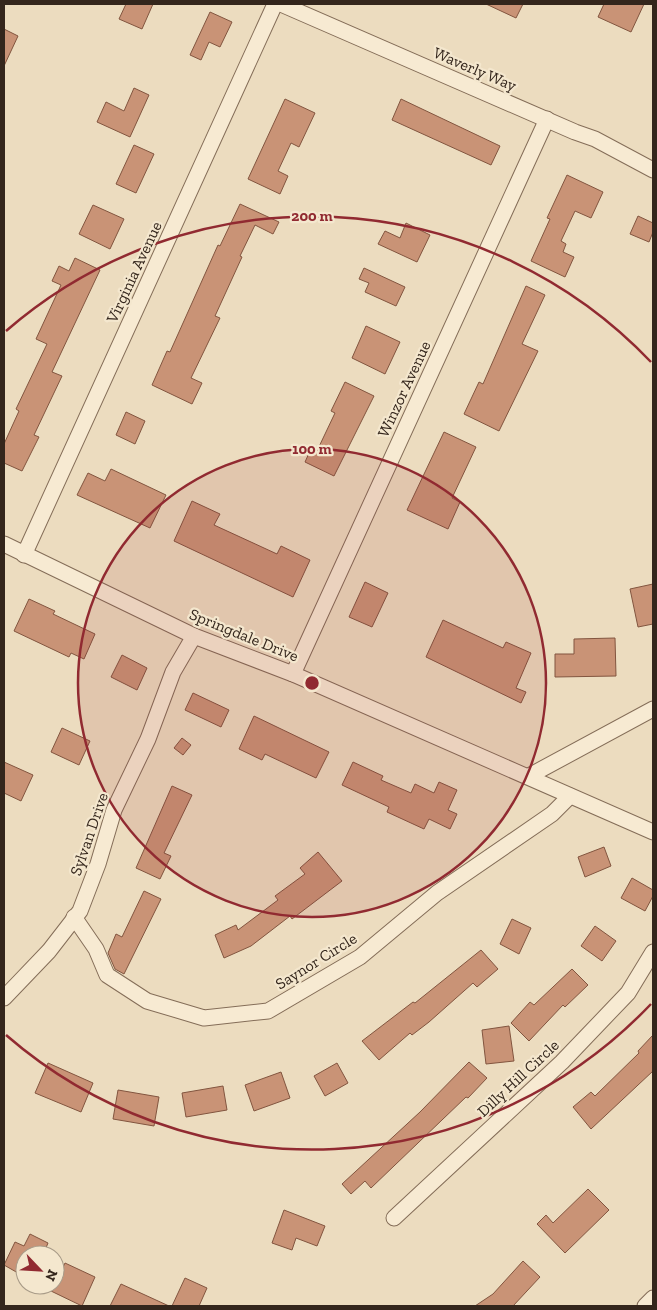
<svg xmlns="http://www.w3.org/2000/svg" width="657" height="1310" font-family="'Zilla Slab',serif">
<style>
.building{fill:#c99376;stroke:#82553f}
.lines{fill:none;stroke-linecap:round;stroke-linejoin:round}
.minor-casing{stroke:#846d58;stroke-width:17}
.minor{stroke:#f7ead2;stroke-width:15}
.ring{fill:none;stroke:#912a31;stroke-width:2.5}
.labels{text-anchor:middle;dominant-baseline:central;stroke-width:4.5;stroke-linejoin:round;paint-order:stroke}
.street-label{font-size:16px;fill:#34261c;stroke:#f4e7ce}
.centre{fill:#912a31;stroke:#f4e7ce;stroke-width:2.5}
.ring-label{font-size:15px;text-anchor:middle;font-weight:bold;fill:#912a31;stroke:#f4e7ce;stroke-width:4.5;stroke-linejoin:round;paint-order:stroke}
</style>
<rect width="100%" height="100%" fill="#ecdcbf"/>
<g class="building">
<polygon points="126,4 153,4 142,29 119,19"/>
<polygon points="486,4 523,4 516,18"/>
<polygon points="604,4 644,4 631,32 598,17"/>
<polygon points="210,12 232,22 220,47 209,42 201,60 190,55"/>
<polygon points="4,29 18,36 4,66"/>
<polygon points="134,88 149,95 130,137 97,122 106,102 124,111"/>
<polygon points="285,99 315,113 299,147 291,143 278,171 288,176 280,194 248,179"/>
<polygon points="401,99 500,146 491,165 392,120"/>
<polygon points="134,145 154,154 136,193 116,184"/>
<polygon points="567,175 603,192 591,218 575,211 561,241 566,244 563,252 574,257 565,277 531,261 550,219 547,218"/>
<polygon points="240,204 279,222 273,234 255,225 240,256 242,257 215,316 220,318 191,378 202,383 192,404 152,385 167,351 170,352 218,245 220,246"/>
<polygon points="93,205 124,219 110,249 79,234"/>
<polygon points="638,216 653,223 653,232 649,242 630,234"/>
<polygon points="406,223 430,235 417,262 378,244 385,231 400,238"/>
<polygon points="75,258 100,270 52,372 62,376 34,435 39,437 22,471 4,463 4,444 19,411 16,409 47,344 36,339 61,285 52,281 59,266 69,271"/>
<polygon points="364,268 405,287 396,306 365,292 369,283 359,279"/>
<polygon points="526,286 545,295 522,344 538,351 499,431 464,414 479,382 483,384"/>
<polygon points="366,326 400,342 385,374 352,358"/>
<polygon points="345,382 374,396 334,476 305,462 310,451 316,453 335,413 331,411"/>
<polygon points="126,412 145,421 135,444 116,435"/>
<polygon points="444,432 476,447 452,498 460,502 448,529 407,510"/>
<polygon points="111,469 166,495 150,528 77,495 88,473 105,481"/>
<polygon points="192,501 220,514 214,525 277,554 281,546 310,560 293,597 174,541"/>
<polygon points="365,582 388,593 372,627 349,617"/>
<polygon points="653,584 653,624 638,627 630,589"/>
<polygon points="29,599 55,611 53,614 95,634 84,659 71,653 69,657 14,631"/>
<polygon points="443,620 503,648 506,642 531,653 516,688 526,692 521,703 426,657"/>
<polygon points="615,638 616,676 555,677 555,654 574,654 574,639"/>
<polygon points="122,655 147,668 137,690 111,677"/>
<polygon points="193,693 229,710 221,727 185,710"/>
<polygon points="254,716 329,752 316,778 265,754 262,760 239,749"/>
<polygon points="62,728 90,741 79,765 51,752"/>
<polygon points="182,738 191,745 183,755 174,748"/>
<polygon points="4,762 33,775 21,801 4,793"/>
<polygon points="353,762 383,776 381,780 411,793 415,784 434,793 439,782 457,790 448,810 457,814 450,829 429,819 424,829 387,812 389,807 342,785"/>
<polygon points="172,786 192,795 164,853 171,856 160,879 136,868"/>
<polygon points="604,847 611,866 585,877 578,857"/>
<polygon points="318,852 342,881 292,919 290,916 251,946 224,958 215,935 236,925 238,930 278,900 275,896 305,874 300,868"/>
<polygon points="632,878 653,890 653,896 645,911 621,898"/>
<polygon points="144,891 161,899 124,974 115,969 108,953 116,934 122,937"/>
<polygon points="512,919 531,928 519,954 500,944"/>
<polygon points="595,926 616,941 602,961 581,946"/>
<polygon points="481,950 498,969 477,987 473,983 429,1022 412,1035 410,1033 379,1060 362,1041 413,1002 415,1003"/>
<polygon points="572,969 588,985 565,1007 563,1005 529,1041 511,1023 530,1002 534,1005"/>
<polygon points="509,1026 514,1061 486,1064 482,1030"/>
<polygon points="653,1035 653,1071 591,1129 573,1107 591,1092 595,1096 639,1053 638,1051"/>
<polygon points="469,1062 487,1078 468,1098 466,1097 371,1188 365,1181 351,1194 342,1184 420,1112"/>
<polygon points="48,1063 93,1083 81,1112 35,1093"/>
<polygon points="337,1063 348,1083 325,1096 314,1076"/>
<polygon points="281,1072 290,1098 254,1111 245,1085"/>
<polygon points="223,1086 227,1110 186,1117 182,1093"/>
<polygon points="118,1090 159,1097 154,1126 113,1119"/>
<polygon points="588,1189 609,1210 565,1253 537,1224 546,1215 553,1223"/>
<polygon points="284,1210 325,1226 317,1246 296,1238 292,1250 272,1243"/>
<polygon points="30,1234 48,1243 43,1255 25,1255 25,1277 4,1265 15,1242 24,1246"/>
<polygon points="523,1261 540,1277 513,1306 475,1306 493,1294"/>
<polygon points="65,1263 95,1277 82,1306 51,1291"/>
<polygon points="185,1278 207,1288 199,1306 172,1306"/>
<polygon points="121,1284 169,1306 110,1306"/>
</g>
<g class="lines">
<g class="minor-casing">
<g id="minor">
<polyline points="281,4 575,132 595,139 653,170"/>
<polyline points="4,544 194,636 293,674 653,832"/>
<polyline points="24,555 275,4"/>
<polyline points="293,674 547,119"/>
<polyline points="529,776 653,709"/>
<polyline points="74,917 96,949 107,975 147,1001 204,1018 268,1011 360,957 437,893 552,814 570,796"/>
<polyline points="4,998 49,951 80,911 98,864 114,810 148,739 173,672 194,636"/>
<polyline points="394,1218 562,1062 628,993 653,952"/>
<polyline points="645,1306 653,1298"/>
</g>
</g>
<use href="#minor" class="minor"/>
</g>
<circle cx="312" cy="683" r="234" fill="#912a31" fill-opacity=".12"/>
<g class="ring">
<circle cx="312" cy="683" r="234"/>
<path d="M651 1004A467 467 0 0 1 6 1035M6 331A467 467 0 0 1 651 362"/>
</g>
<g class="labels">
<g class="street-label">
<text transform="translate(475 69) rotate(23)">Waverly Way</text>
<text transform="translate(134 272) rotate(-65)">Virginia Avenue</text>
<text transform="translate(404 389) rotate(-65)">Winzor Avenue</text>
<text transform="translate(244 635) rotate(22)">Springdale Drive</text>
<text transform="translate(89 834) rotate(-71)">Sylvan Drive</text>
<text transform="translate(316 961) rotate(-32)">Saynor Circle</text>
<text transform="translate(518 1078) rotate(-43)">Dilly Hill Circle</text>
</g>
</g>
<circle cx="312" cy="683" r="8" class="centre"/>
<g class="ring-label">
<text x="312" y="221">200 m</text>
<text x="312" y="454">100 m</text>
</g>
<rect width="657" height="1310" fill="none" stroke="#34261c" stroke-width="10"/>
<g transform="translate(40 1270) rotate(115)"><circle r="24" fill="#f4e7ce" stroke="#a79a87"/>
<path d="M0-4L9 19L0 12L-9 19Z" fill="#912a31"/>
<text y="-8" font-size="14" font-weight="bold" text-anchor="middle" fill="#34261c">N</text>
</g>
</svg>
